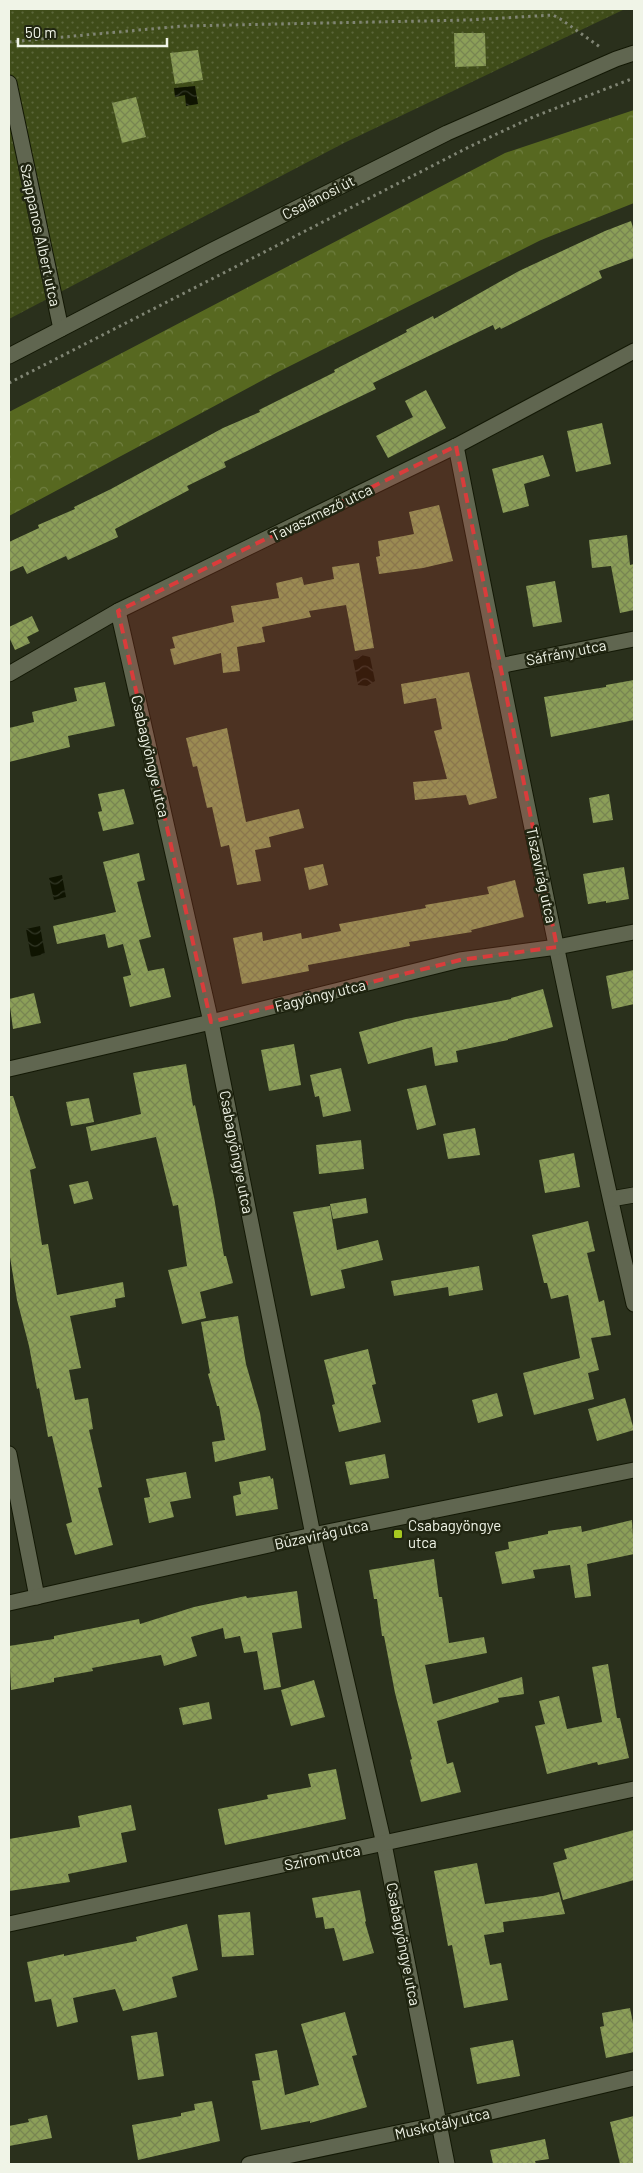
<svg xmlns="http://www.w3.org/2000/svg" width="643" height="2173" font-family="Barlow,sans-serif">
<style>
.forest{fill:url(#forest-crowns)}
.garden{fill:url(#garden-dots)}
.water{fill:url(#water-waves)}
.building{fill:url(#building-cross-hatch)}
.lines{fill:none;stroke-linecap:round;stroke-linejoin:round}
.street-casing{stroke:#131805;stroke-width:17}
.secondary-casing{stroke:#131805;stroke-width:17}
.path{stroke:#808574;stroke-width:3;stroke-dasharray:2.5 4;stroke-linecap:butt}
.street{stroke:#606650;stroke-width:15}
.secondary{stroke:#606650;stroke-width:15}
.marked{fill:#d93c3b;fill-opacity:0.2;stroke:#d93c3b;stroke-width:4;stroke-dasharray:10 6;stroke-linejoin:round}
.poi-dot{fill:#a6c820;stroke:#212612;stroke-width:2}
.labels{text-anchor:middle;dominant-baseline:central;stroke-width:5;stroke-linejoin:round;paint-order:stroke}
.street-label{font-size:15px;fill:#f0f4e7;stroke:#212612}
.poi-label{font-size:15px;fill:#f0f4e7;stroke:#212612;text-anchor:start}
</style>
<defs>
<pattern id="forest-crowns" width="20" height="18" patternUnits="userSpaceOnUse" patternTransform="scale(1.25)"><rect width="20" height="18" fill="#576820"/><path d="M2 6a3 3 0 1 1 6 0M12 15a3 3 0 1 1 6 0" fill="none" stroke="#6f7e40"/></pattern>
<pattern id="garden-dots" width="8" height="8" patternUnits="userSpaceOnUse" patternTransform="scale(1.25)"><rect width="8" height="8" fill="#3f4c19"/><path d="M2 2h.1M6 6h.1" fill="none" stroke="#5b663a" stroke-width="1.8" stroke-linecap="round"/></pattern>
<pattern id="water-waves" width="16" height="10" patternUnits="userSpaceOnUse" patternTransform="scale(1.25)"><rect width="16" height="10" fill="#0f1401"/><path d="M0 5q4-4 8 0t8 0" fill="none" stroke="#323726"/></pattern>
<pattern id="building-cross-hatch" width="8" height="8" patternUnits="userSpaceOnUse" patternTransform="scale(1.25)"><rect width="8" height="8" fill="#8c9f58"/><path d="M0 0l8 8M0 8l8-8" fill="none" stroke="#788552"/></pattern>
</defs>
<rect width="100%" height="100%" fill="#2a301c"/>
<polygon class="forest" points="634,110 634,203 541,240 276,373 9,516 9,412 505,153"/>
<polygon class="garden" points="9,9 625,9 344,143 9,319"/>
<g class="water">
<polygon points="195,86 198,104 186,106 185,95 175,97 174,88"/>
<polygon points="361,655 370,657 375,681 367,686 358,685 353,660"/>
<polygon points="62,875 66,897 54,900 49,878"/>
<polygon points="40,926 45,954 31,957 26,929"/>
</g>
<g class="building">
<polygon points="454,33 485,33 486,66 455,67"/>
<polygon points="198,50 203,80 175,84 170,53"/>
<polygon points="136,97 146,137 122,143 112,103"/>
<polygon points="631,221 634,231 634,258 599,271 602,278 501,329 500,327 495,330 493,325 466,338 373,383 376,389 224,462 226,467 187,486 189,490 115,529 118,537 68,560 66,556 27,574 23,566 9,572 9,542 39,528 38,525 75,509 74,507 111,489 223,428 260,412 259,410 335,372 334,370 407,332 406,330 433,316 434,319 519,271 605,231"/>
<polygon points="426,390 446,428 388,458 376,436 413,417 405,401"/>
<polygon points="602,423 611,464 576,472 567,431"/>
<polygon points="543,455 550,476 524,484 529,506 503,513 492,469"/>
<polygon points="439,505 453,561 423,568 379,574 376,557 380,556 378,541 414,534 409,512"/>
<polygon points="627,535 630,565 634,564 634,610 620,613 611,566 592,568 589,540"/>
<polygon points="359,563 374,648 355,651 346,605 309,611 311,617 262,627 265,642 237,647 240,671 223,673 221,653 174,665 170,649 175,648 172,637 234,622 231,606 279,598 276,583 302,577 304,585 334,579 332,567"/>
<polygon points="555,581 562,622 533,627 526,586"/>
<polygon points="32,616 39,631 27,637 30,643 15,650 9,637 9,627"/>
<polygon points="469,672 497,798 469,805 466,795 415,800 413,782 447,779 434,731 442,729 436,698 404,704 401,684"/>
<polygon points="634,680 634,720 551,737 544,697 606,687 606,685"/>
<polygon points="105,682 115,726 68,736 70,747 9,762 9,728 34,722 32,712 77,701 74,688"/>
<polygon points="227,728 246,822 299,809 304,828 269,837 271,847 255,850 261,881 237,885 229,845 221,847 212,807 207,808 197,766 193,767 186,738"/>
<polygon points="124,789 134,824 103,831 98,812 102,811 98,794"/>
<polygon points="609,794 613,820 593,823 589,798"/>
<polygon points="139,853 145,880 137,882 151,937 139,940 148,971 164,968 171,997 130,1007 123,977 131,975 123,944 108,948 105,934 57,944 53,926 116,912 103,862"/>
<polygon points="323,864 328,885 309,890 304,868"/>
<polygon points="624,867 629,899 606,903 606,901 588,904 583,874"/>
<polygon points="515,880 524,917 471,930 472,932 409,942 410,946 308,965 309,971 242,984 233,938 262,932 263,941 301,933 302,939 341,931 339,924 426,908 425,905 489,894 487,887"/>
<polygon points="634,970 634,1004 612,1009 606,976"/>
<polygon points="543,989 553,1027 508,1039 508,1040 456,1051 458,1062 435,1066 432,1047 368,1064 359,1032 406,1019 511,999 511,998"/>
<polygon points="34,993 41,1023 13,1029 9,999"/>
<polygon points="294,1044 301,1085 269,1091 261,1050"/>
<polygon points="186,1064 193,1106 195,1105 214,1197 224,1256 226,1256 233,1283 200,1292 206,1318 182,1324 168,1270 187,1266 178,1205 173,1206 156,1137 91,1151 86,1127 141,1114 133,1073"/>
<polygon points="341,1068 351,1111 323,1117 319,1096 315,1097 310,1075"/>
<polygon points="426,1085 436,1125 417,1130 407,1089"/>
<polygon points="9,1096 13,1096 36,1168 30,1170 42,1245 48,1244 57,1295 123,1282 125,1297 115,1299 116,1307 70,1316 81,1368 69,1370 75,1400 88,1398 93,1429 89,1430 102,1487 98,1488 113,1545 75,1555 66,1524 72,1522 52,1436 48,1437 39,1388 37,1389 29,1346 17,1300 9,1251"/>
<polygon points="89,1098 94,1122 71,1126 66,1102"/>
<polygon points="475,1128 480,1155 448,1159 443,1134"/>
<polygon points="361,1140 364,1169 319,1174 316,1145"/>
<polygon points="574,1153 580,1187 545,1193 539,1160"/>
<polygon points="88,1181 93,1199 74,1204 69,1185"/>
<polygon points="366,1198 368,1213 333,1219 330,1204"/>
<polygon points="330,1206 337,1250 378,1240 383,1260 341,1270 345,1288 311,1296 293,1212"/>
<polygon points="588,1221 595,1251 587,1253 599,1302 604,1300 611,1335 591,1338 599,1370 588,1373 594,1399 534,1415 523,1373 580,1358 568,1295 551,1299 547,1283 544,1283 532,1235"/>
<polygon points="479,1266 483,1290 449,1296 448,1287 394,1296 391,1281"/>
<polygon points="238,1316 246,1364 260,1413 266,1450 215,1462 212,1442 225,1440 219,1406 217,1406 208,1374 210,1373 201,1322"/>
<polygon points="368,1349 376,1384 372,1385 381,1422 339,1432 332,1405 335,1404 324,1360"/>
<polygon points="497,1393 503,1416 478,1423 472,1400"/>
<polygon points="625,1398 634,1430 597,1441 588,1409"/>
<polygon points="385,1454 389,1478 350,1485 345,1462"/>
<polygon points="186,1472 191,1498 170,1502 174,1517 149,1523 144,1498 150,1497 146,1479"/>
<polygon points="270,1476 271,1479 273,1478 278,1509 236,1516 233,1496 241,1494 239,1482"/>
<polygon points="632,1520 634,1554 587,1564 591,1596 575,1598 570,1565 533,1570 535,1578 502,1584 495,1552 509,1549 508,1542 548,1534 548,1531 581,1526 582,1532"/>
<polygon points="434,1559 439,1597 442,1597 449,1643 484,1637 487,1653 425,1665 433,1704 522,1677 524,1694 498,1698 499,1702 437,1721 447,1764 453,1762 461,1792 421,1802 410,1760 412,1759 395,1693 384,1636 382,1636 377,1599 374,1599 369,1570"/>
<polygon points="297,1591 302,1628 272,1633 281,1687 264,1690 257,1651 244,1653 240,1636 225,1639 223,1628 191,1637 197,1656 164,1666 161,1655 92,1668 93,1671 54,1678 54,1682 11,1690 9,1646 54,1639 54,1636 139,1619 140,1624 194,1607 246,1596 247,1598"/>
<polygon points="608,1664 617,1718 620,1718 629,1758 598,1765 597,1762 547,1774 535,1726 545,1724 539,1701 559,1696 567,1729 602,1722 592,1667"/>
<polygon points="314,1680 325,1717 291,1726 281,1690"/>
<polygon points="209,1702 212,1719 183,1725 179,1708"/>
<polygon points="336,1769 346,1819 225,1845 218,1809 268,1799 267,1795 311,1787 308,1774"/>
<polygon points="131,1805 136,1830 121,1833 127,1862 68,1874 70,1882 9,1891 9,1839 80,1827 78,1816"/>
<polygon points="634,1830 634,1880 563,1900 553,1863 567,1859 564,1849"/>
<polygon points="477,1863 485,1904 543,1896 559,1892 565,1914 503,1922 504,1932 484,1935 490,1965 501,1963 508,2000 464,2008 452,1945 448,1946 434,1871"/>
<polygon points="360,1890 366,1921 365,1922 374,1953 343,1961 334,1928 325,1929 323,1917 316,1918 312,1898"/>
<polygon points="250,1912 254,1955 222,1957 218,1915"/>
<polygon points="187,1924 198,1970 172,1977 177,1997 123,2011 115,1989 73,1998 78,2022 57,2027 51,1999 35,2002 27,1962 64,1954 64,1956 137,1941 136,1937"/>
<polygon points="630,2008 634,2028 634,2052 606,2058 600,2027 604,2026 602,2013"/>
<polygon points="345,2012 357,2055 352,2056 367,2107 310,2123 310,2121 261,2130 252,2081 260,2080 255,2054 277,2050 285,2095 319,2085 301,2024"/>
<polygon points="157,2032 164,2076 138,2080 131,2036"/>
<polygon points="513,2040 520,2076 477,2084 470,2048"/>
<polygon points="212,2101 220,2141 138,2160 132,2125 181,2116 181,2113 195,2110 194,2104"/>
<polygon points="47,2115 52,2138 9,2146 9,2126 29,2122 28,2119"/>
<polygon points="634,2116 634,2164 620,2164 610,2122"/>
<polygon points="545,2139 549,2159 535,2161 536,2164 493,2164 490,2150"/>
</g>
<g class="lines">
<g class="street-casing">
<g id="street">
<polyline points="9,83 61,329"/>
<path d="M456,446C512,732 569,1019 634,1304"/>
<polyline points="118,611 211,1022 313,1535 384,1844 447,2164"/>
<polyline points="499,666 634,639"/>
<polyline points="9,674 118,611 456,446 634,351"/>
<polyline points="9,1069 211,1022 460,960 557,947 634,932"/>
<polyline points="611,1199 634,1195"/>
<polyline points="9,1454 37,1597"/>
<polyline points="9,1603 313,1535 634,1470"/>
<polyline points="9,1924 634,1789"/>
<polyline points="249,2164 440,2124 634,2078"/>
</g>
</g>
<g class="secondary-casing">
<polyline id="secondary" points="9,356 211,251 447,133 616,59 634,53"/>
</g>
<g class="path">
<polyline points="9,42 183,26 469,20 553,15 562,20 600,47"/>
<polyline points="9,383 469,147 533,117 634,78"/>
</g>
<use href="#street" class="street"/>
<use href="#secondary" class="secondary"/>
</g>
<path class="marked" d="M456,446L557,947L460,960L211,1022L118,611Z"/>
<rect class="poi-dot" x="393" y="1529" width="10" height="10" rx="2.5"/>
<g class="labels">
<g class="street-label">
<text transform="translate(318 197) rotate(-27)">Csalánosi út</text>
<text transform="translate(41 235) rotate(78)">Szappanos Albert utca</text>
<text transform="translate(321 512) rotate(-26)">Tavaszmező utca</text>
<text transform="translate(566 652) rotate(-11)">Sáfrány utca</text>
<text transform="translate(151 756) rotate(77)">Csabagyöngye utca</text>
<text transform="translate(542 875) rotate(78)">Tiszavirág utca</text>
<text transform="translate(320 995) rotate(-14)">Fagyöngy utca</text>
<text transform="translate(237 1152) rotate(79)">Csabagyöngye utca</text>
<text transform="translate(321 1534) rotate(-12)">Búzavirág utca</text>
<text transform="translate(322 1857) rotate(-12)">Szirom utca</text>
<text transform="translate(404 1944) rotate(79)">Csabagyöngye utca</text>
<text transform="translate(442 2123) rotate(-13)">Muskotály utca</text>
</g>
<g class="poi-label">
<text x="408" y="1525">Csabagyöngye<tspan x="408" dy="17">utca</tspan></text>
</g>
</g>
<rect width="643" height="2173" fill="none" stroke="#f0f4e7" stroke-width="20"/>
<path d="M18 38v8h149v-8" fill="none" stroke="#f0f4e7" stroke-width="2.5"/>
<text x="25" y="38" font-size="15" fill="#f0f4e7" stroke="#212612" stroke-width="4" paint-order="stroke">50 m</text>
</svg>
